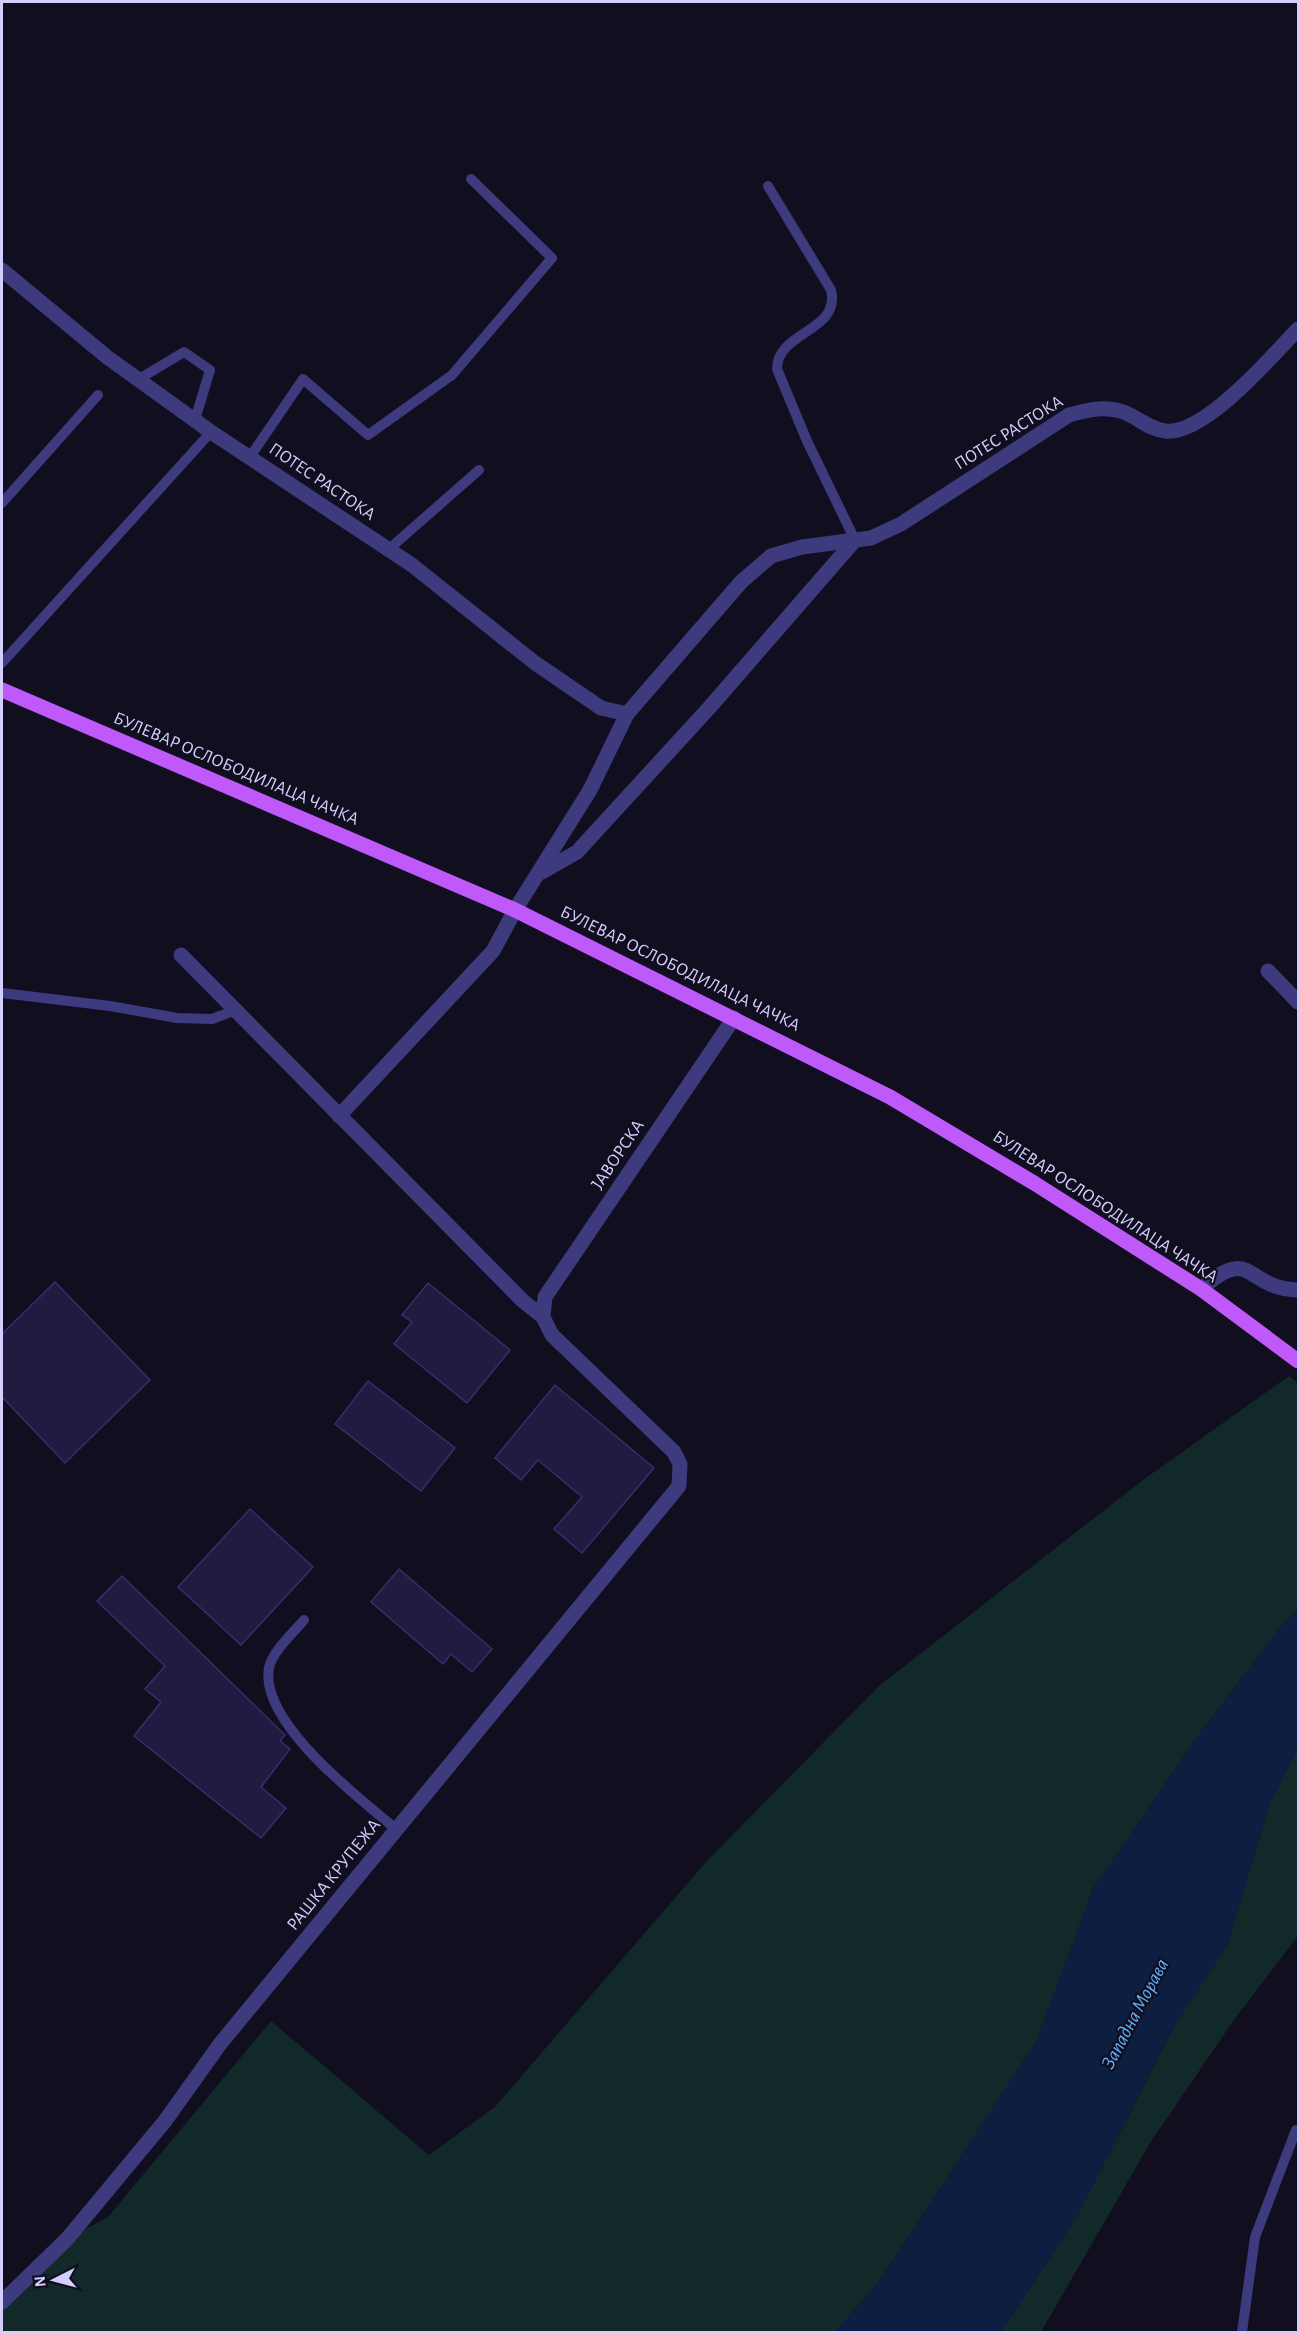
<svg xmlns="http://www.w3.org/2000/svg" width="1300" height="2334" font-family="'Alegreya Sans',sans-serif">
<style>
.green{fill:#112a29}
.water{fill:#0d1f40}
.building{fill:#221a40;stroke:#3a2d6b;stroke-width:1.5}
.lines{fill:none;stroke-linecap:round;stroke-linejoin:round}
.service{stroke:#3d3a7d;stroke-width:10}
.minor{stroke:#3d3a7d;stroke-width:15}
.primary{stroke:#bf59f9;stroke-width:15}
.labels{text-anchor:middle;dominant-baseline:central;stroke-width:4.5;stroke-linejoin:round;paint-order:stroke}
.street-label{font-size:18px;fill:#d4cefd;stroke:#110e20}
.water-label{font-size:20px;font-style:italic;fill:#60b1fa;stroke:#110e20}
</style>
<rect width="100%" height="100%" fill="#110e20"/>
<g class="green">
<polygon points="1289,1376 1298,1383 1298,1609 1276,1633 1200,1733 1093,1889 1036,2042 878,2283 835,2332 2,2332 2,2302 67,2239 108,2217 271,2021 429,2155 495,2107 705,1863 879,1686 1143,1480"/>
<polygon points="1298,1748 1298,1936 1236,2017 1150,2143 1041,2332 1001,2332 1077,2216 1176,2023 1227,1946 1270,1803"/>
</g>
<polygon class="water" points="1298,1609 1298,1748 1270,1803 1227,1946 1176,2023 1077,2216 1001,2332 835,2332 878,2283 1036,2042 1093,1889 1200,1733 1276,1633"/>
<g class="building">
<polygon points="55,1282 150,1380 65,1463 2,1397 2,1334"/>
<polygon points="428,1283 510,1350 467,1403 394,1344 412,1322 402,1315"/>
<polygon points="368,1381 455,1448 421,1491 335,1424"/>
<polygon points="555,1385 654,1468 582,1553 554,1529 582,1497 538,1460 521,1480 495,1458"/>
<polygon points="250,1509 313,1567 241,1645 178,1587"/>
<polygon points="399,1569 492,1649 472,1672 451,1654 443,1664 371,1602"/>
<polygon points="122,1576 285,1735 280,1741 290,1749 261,1787 286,1808 261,1838 134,1736 161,1702 145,1689 165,1666 97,1601"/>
</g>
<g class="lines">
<g class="service">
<path d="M768,186L831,290C841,332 777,331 777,369L807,441L855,540"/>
<polyline points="139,379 184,352 210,370 195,420"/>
<polyline points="250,457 303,379 368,435 452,375 552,258 471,179"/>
<polyline points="2,503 98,395"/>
<polyline points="389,549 479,470"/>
<polyline points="2,663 211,432"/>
<polyline points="2,993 110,1006 177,1018 212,1019 236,1010"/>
<path d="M304,1620C293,1633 272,1652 269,1668C259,1722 359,1798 396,1829"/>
<polyline points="1242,2332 1255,2237 1296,2130 1298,2131"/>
</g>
<g class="minor">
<polyline points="2,270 107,357 211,432 412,565 535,663 601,708 627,714"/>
<polyline points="542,872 577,852 709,708 855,540"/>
<polyline points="181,955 523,1301 543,1317"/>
<polyline points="1268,971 1298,1002"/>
<path d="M339,1116L493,951L515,910L590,790L627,714L741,582L771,556L802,547L871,538L901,524L1069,415C1090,409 1111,404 1132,416C1143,422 1151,429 1165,431C1204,436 1273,355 1298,329"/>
<path d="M1201,1289C1253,1243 1245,1289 1298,1290"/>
<polyline points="2,2302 67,2239 165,2121 220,2044 679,1486 680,1464 674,1452 552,1335 543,1317 545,1297 734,1018"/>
</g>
<polyline class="primary" points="2,690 515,910 890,1097 1034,1183 1201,1289 1298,1361"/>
</g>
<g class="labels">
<g class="street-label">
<text transform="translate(1009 433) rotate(-32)">ПОТЕС РАСТОКА</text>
<text transform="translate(322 482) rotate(34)">ПОТЕС РАСТОКА</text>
<text transform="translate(236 769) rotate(23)">БУЛЕВАР ОСЛОБОДИЛАЦА ЧАЧКА</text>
<text transform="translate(680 969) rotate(26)">БУЛЕВАР ОСЛОБОДИЛАЦА ЧАЧКА</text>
<text transform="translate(618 1155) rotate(-56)">ЈАВОРСКА</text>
<text transform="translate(1105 1207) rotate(33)">БУЛЕВАР ОСЛОБОДИЛАЦА ЧАЧКА</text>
<text transform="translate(334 1875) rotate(-51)">РАШКА КРУПЕЖА</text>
</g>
<g class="water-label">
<text transform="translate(1135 2014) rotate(-62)">Западна Морава</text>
</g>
</g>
<rect width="1300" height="2334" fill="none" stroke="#d4cefd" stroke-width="6"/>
<g transform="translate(54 2280) rotate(264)" stroke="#110e20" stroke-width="4.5" paint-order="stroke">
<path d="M0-4.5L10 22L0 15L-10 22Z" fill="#d4cefd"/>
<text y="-9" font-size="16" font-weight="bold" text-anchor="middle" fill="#d4cefd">N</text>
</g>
</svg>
